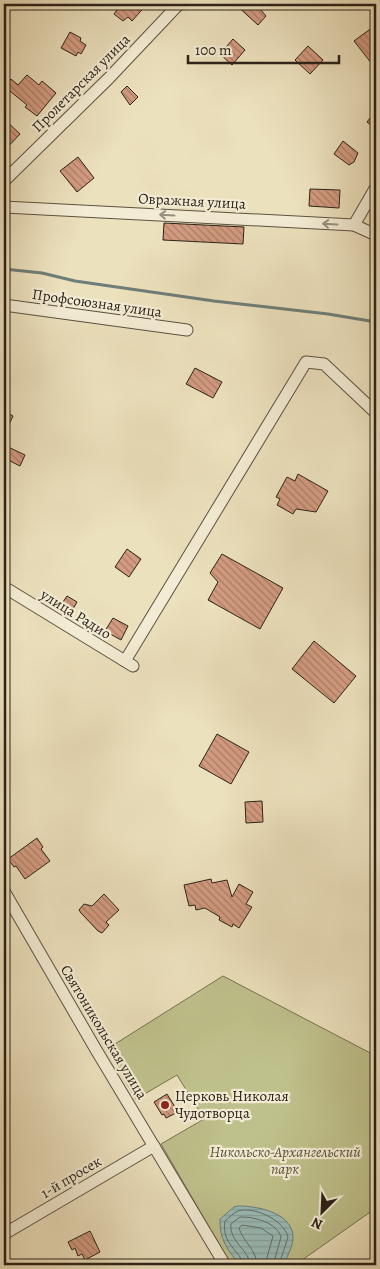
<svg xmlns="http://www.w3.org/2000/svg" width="380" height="1269" font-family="Alegreya,serif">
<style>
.park{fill:#bfc18c;stroke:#767252}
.water{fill:url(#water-rules);stroke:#6e7e78}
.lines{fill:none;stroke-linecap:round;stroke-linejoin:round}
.shore{stroke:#636f68;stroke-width:1}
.stream{stroke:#6e7e78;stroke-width:3}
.building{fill:url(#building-back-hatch);stroke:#2c2219}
.minor-casing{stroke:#5c5242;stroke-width:13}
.minor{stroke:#f3ecd4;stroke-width:11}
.oneway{stroke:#999180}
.poi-dot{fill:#8f2418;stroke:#f3ecd4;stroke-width:2}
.labels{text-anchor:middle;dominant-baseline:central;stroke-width:4.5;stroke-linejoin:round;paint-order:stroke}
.street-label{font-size:15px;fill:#2c2219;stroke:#f3ecd4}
.poi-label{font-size:15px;fill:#2c2219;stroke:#f3ecd4;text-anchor:start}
.park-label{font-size:15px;font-style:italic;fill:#58523c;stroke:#f3ecd4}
</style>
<defs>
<pattern id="water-rules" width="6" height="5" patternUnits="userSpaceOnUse" patternTransform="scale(1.25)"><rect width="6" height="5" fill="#9abcb8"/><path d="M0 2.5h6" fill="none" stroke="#85a19e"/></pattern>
<pattern id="building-back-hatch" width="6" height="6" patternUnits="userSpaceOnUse" patternTransform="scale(1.25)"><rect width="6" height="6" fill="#d39b80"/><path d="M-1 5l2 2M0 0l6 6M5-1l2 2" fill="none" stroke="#ab7e68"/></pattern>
</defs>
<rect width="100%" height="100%" fill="#ece1bd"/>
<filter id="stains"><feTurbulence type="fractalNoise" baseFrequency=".004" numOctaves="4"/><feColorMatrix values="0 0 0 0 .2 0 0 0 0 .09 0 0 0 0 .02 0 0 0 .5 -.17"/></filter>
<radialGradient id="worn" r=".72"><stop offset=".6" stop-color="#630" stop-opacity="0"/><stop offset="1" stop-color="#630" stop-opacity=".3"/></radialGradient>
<polygon class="park" points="223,976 376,1056 376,1208 295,1265 231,1265 161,1144 204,1119 177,1075 136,1099 107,1049"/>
<path class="water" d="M238,1206C257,1206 290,1212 293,1235C294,1245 287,1256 284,1264L240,1265C228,1251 219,1239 220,1219L234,1207Z"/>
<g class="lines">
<g class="shore">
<path d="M243,1265C241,1250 221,1245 225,1221C229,1218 233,1213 238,1211C254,1206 284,1220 288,1237L279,1265"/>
<path d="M250,1265C249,1249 229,1242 231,1224L240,1217C255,1217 276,1222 281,1237L273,1265"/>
<path d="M257,1265C257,1250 243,1242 239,1228L242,1225L261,1228L273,1236L265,1265"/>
</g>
<polyline class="stream" points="4,269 42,273 75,281 214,301 328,314 376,322"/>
</g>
<g class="building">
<polygon points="110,4 147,4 132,21 128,17 123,21 114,14 117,10"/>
<polygon points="235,4 267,4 261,10 266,16 258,25"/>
<polygon points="373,27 376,31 376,61 372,64 354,41"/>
<polygon points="70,32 81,38 80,41 86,45 81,54 78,52 76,56 61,48"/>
<polygon points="233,39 245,50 232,65 220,54"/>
<polygon points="308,46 323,60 310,74 295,60"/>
<polygon points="27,75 39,85 42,81 56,93 37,116 25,107 27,105 5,87 11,79 18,85"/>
<polygon points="127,86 138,97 130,105 121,92"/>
<polygon points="376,110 376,129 367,122"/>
<polygon points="4,119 20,134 4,151"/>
<polygon points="343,141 358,153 354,162 349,165 334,154"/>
<polygon points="78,157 94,178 77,192 60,171"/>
<polygon points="310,189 340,190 339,208 309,206"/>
<polygon points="164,223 244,227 243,244 163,240"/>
<polygon points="195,368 222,382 213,398 186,384"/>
<polygon points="4,411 13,416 4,435"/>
<polygon points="4,445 25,455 20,466 4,458"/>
<polygon points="298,474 328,491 316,512 296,509 293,514 277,505 280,499 276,497 287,477 295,481"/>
<polygon points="127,549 141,559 129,577 115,567"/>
<polygon points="222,554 283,588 260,629 208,600 218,582 210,573"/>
<polygon points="67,596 77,602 70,614 59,608"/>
<polygon points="113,618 128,626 121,640 105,631"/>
<polygon points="314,641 356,676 334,703 292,669"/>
<polygon points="217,734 249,752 231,784 199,766"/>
<polygon points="262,801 263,822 246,823 245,802"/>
<polygon points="37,838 43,847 41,849 50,861 25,879 16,866 14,867 8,859"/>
<polygon points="211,879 212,883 227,880 232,897 239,884 253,892 246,904 252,907 239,928 233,924 232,927 219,920 220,917 205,908 196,910 195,905 189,906 184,885"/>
<polygon points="104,894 119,910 106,922 109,925 102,933 98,931 81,913 79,910 84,904 92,906"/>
<polygon points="167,1094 175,1107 173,1109 176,1113 166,1118 164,1114 162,1115 154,1102"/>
<polygon points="90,1231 100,1252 85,1260 82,1254 78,1256 75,1248 72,1250 68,1242"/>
</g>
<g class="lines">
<g class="minor-casing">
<g id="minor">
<polyline points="4,181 109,78 179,4"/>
<polyline points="4,207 354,225 376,235"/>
<polyline points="354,225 376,187"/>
<polyline points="4,305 187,330"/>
<polyline points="4,587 133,666"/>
<polyline points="125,661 306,362 324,364 376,413"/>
<polyline points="4,891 95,1048 225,1265"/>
<polyline points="4,1234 154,1146"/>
</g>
</g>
<use href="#minor" class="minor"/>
</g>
<defs><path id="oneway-shaft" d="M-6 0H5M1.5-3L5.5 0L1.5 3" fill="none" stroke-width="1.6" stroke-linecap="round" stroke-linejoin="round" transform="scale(1.25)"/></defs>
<g class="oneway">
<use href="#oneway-shaft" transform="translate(167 215) rotate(-177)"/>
<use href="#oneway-shaft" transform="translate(330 224) rotate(-177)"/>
</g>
<circle class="poi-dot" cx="165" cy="1105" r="5"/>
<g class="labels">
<g class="street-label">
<text transform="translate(81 83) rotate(-45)">Пролетарская улица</text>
<text transform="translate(192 201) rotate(3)">Овражная улица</text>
<text transform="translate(97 303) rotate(8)">Профсоюзная улица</text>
<text transform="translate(76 614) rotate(32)">улица Радио</text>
<text transform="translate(104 1032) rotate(59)">Святоникольская улица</text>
<text transform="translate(71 1177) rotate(-31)">1-й просек</text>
</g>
<g class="poi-label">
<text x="175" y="1096">Церковь Николая<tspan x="175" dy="17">Чудотворца</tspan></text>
</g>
<g class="park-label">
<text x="285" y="1152">Никольско-Архангельский<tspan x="285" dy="17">парк</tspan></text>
</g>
</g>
<rect width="380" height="1269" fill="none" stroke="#ece1bd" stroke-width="20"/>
<rect x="5" y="5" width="370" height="1259" fill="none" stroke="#2c2219" stroke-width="2.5"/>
<rect x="10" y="10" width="360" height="1249" fill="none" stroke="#2c2219"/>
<g transform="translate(322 1212) rotate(204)" stroke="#f3ecd4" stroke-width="4" paint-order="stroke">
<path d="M0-4L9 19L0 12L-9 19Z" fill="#2c2219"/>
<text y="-8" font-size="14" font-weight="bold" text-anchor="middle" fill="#2c2219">N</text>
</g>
<path d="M188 55v8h151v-8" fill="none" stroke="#2c2219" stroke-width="2.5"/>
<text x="195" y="55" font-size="15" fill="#2c2219" stroke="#f3ecd4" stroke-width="4" paint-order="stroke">100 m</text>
<rect width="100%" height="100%" filter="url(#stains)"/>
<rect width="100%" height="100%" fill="url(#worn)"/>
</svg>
